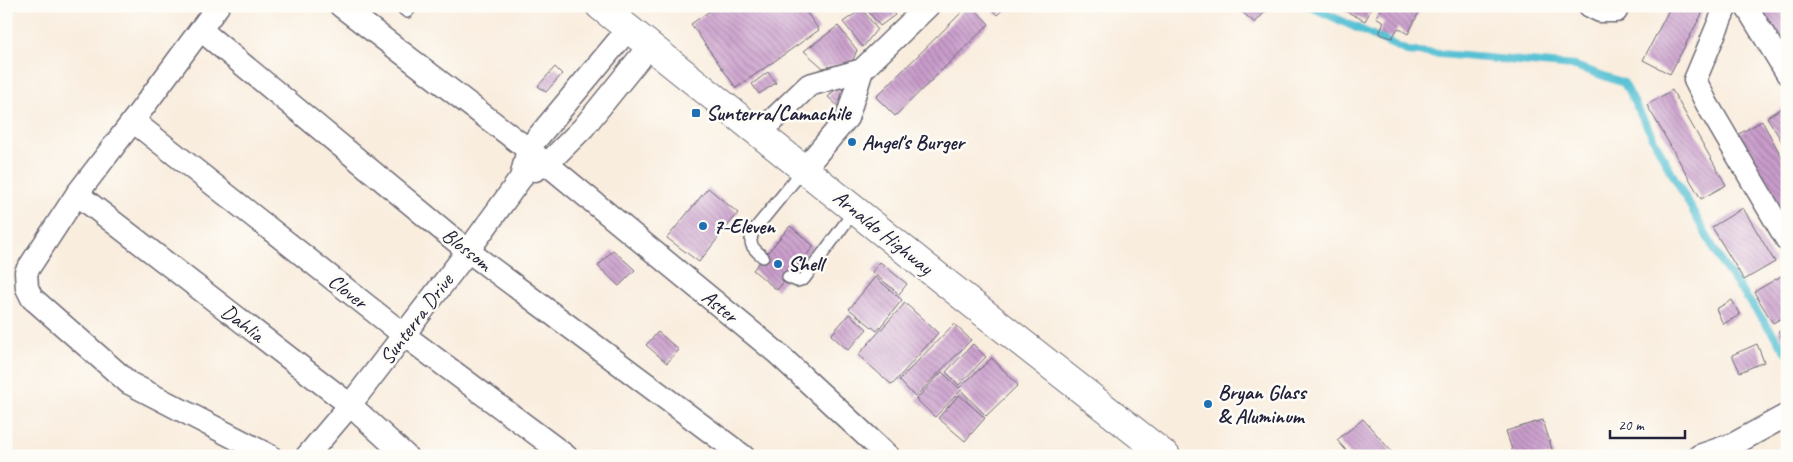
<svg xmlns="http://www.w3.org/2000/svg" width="1793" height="462" font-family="Caveat,sans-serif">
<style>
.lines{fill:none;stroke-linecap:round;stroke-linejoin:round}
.stream{stroke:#57c1d4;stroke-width:8}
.building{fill:url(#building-back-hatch)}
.service-casing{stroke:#6d6974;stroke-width:14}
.minor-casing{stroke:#6d6974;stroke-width:25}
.secondary-casing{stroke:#6d6974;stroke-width:30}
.service{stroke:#fff;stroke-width:11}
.minor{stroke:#fff;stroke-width:22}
.secondary{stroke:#fff;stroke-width:28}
.poi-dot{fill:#1f6fb2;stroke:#fdfcf7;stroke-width:2}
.labels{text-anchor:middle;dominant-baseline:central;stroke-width:5;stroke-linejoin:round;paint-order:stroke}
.poi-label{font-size:21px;font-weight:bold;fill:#22223b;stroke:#fdfcf7;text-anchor:start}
.street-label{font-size:21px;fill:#22223b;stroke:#fdfcf7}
</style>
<defs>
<pattern id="building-back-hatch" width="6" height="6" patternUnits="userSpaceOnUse" patternTransform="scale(1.25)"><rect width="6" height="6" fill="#c99ccb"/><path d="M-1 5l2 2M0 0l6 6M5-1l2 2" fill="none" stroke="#a37fa6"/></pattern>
</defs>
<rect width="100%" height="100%" fill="#fdfcf7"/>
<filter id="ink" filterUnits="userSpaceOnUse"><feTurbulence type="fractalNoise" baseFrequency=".02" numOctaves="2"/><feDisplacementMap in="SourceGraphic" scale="10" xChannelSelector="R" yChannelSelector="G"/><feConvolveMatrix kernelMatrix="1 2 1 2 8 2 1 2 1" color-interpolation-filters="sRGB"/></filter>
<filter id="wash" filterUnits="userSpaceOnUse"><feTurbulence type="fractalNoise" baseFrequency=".0096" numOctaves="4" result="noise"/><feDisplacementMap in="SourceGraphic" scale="20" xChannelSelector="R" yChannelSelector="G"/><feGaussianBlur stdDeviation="1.12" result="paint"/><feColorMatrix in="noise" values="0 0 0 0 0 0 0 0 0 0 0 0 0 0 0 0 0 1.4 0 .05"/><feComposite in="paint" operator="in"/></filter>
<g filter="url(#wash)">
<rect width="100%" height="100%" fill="#f9edde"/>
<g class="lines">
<polyline class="stream" points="1309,6 1407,51 1575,66 1624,83 1669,168 1723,265 1787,353"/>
</g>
<g id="blocks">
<g class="building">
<polygon points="717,6 802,6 819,30 736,88 691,24"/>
<polygon points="872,6 888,6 895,15 880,26 867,10"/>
<polygon points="968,6 972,6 989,24 895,116 876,97"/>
<polygon points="989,6 1007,6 997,15"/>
<polygon points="1245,6 1270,6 1255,23 1241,11"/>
<polygon points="1341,6 1373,6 1365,21 1340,8"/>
<polygon points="1382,6 1422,6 1408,34 1398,28 1392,38 1379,34 1384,22 1376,17"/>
<polygon points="1671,6 1706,6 1670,74 1643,60"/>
<polygon points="1757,6 1787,6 1787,57"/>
<polygon points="862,9 877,29 863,47 843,22"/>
<polygon points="838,26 857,50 852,62 823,68 804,51"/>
<polygon points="555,67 562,74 546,92 538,86"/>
<polygon points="768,72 776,83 759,94 752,84"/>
<polygon points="839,86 851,98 840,108 828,97"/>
<polygon points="1672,90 1726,185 1701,199 1647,105"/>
<polygon points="1787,105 1787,150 1767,117"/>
<polygon points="1762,121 1787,167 1787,226 1737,135"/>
<polygon points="708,188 738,213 699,262 667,238"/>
<polygon points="1743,208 1775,262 1744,280 1712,227"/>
<polygon points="790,226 814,246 777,290 753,270"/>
<polygon points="613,250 635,270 619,286 598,266"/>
<polygon points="880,262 907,284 899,294 872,272"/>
<polygon points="1783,275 1787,281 1787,315 1773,323 1754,292"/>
<polygon points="875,277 902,300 877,331 849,309"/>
<polygon points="1732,300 1740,315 1723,324 1716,309"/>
<polygon points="905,303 938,333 892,385 858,355"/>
<polygon points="849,314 867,329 848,350 831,335"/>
<polygon points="954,324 971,340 915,397 899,380"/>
<polygon points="1787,326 1787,345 1778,332"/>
<polygon points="658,332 679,350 667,363 646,345"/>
<polygon points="973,344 986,357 959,385 946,372"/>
<polygon points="1757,344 1764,362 1740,372 1732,355"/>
<polygon points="992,358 1018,385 986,416 961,390 935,417 916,399 942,372 959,388"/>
<polygon points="959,395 985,418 965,441 938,418"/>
<polygon points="1363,419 1391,451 1386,456 1351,456 1337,440"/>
<polygon points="1543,420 1554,456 1514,456 1506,431"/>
</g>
</g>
</g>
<g filter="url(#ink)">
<use href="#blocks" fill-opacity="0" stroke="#6d6974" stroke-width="1"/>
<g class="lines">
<g class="service-casing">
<g id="service">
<polyline points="400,6 407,12 412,6"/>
<path d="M763,257C753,248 747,245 754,230L804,169"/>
<polyline points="788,277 797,281 804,279 855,210"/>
</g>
</g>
<g class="minor-casing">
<g id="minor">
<polyline points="218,6 133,121 77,194 26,272 27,288 32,298 129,383 270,456"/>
<polyline points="341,6 547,164 777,353 888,456"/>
<polyline points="1590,6 1600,11 1616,11 1618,6"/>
<polyline points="1726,6 1695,80 1707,104 1787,240"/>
<polyline points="1746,6 1787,73"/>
<polyline points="201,30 468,251 743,456"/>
<polyline points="133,121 404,335 566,456"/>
<polyline points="759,133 809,85 862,70 928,6"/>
<polyline points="804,169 847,118 862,70"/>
<polyline points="535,170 547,164 583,128 650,45"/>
<polyline points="77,194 350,405 406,456"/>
<polyline points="307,456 350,405 468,251 521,178 528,149 629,28"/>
<polyline points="1699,456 1734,444 1787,415"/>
</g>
</g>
<g class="secondary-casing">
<polyline id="secondary" points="600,6 951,287 1166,456"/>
</g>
<use href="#service" class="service"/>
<use href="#minor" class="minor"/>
<use href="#secondary" class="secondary"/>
</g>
</g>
<g class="poi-dot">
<rect x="691" y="108" width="10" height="10" rx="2.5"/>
<circle cx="852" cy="142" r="5"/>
<circle cx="703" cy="226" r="5"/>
<circle cx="778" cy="264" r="5"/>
<circle cx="1208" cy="404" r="5"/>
</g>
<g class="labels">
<g class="poi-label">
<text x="706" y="113">Sunterra/Camachile</text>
<text x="862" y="142">Angel's Burger</text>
<text x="713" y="226">7-Eleven</text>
<text x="788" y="264">Shell</text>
<text x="1218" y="392">Bryan Glass<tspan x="1218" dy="24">&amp; Aluminum</tspan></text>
</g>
<g class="street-label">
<text transform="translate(883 232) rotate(39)">Arnaldo Highway</text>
<text transform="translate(467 249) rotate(38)">Blossom</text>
<text transform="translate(348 291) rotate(38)">Clover</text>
<text transform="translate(720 306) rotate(39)">Aster</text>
<text transform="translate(416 319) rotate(-53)">Sunterra Drive</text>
<text transform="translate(243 323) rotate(38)">Dahlia</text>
</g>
</g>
<rect width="1793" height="462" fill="none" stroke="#fdfcf7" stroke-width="25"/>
<path d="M1610 430v8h75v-8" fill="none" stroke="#22223b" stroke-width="2.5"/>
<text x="1618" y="430" font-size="15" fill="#22223b" stroke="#fdfcf7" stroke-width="4" paint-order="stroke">20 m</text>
</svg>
